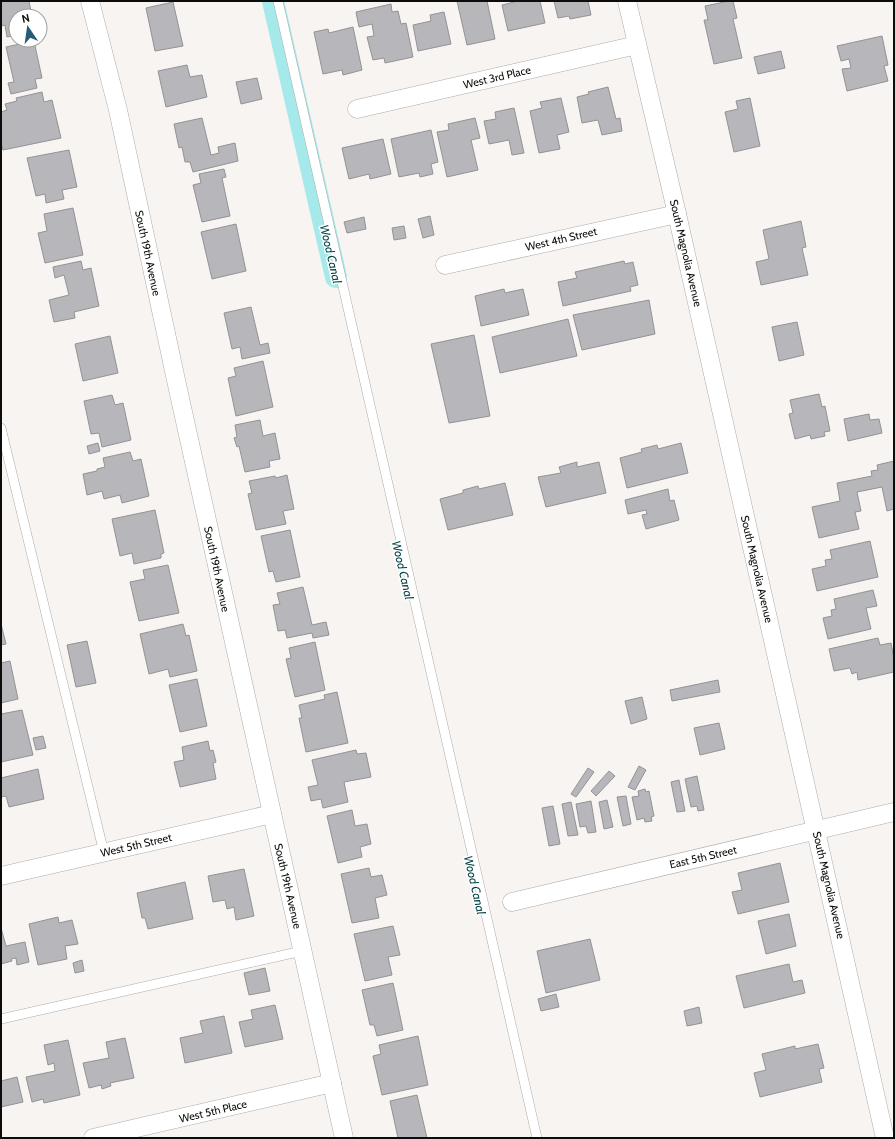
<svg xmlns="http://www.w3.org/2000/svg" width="895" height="1139" font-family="Cabin,sans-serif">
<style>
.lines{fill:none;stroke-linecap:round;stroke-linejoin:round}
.canal{stroke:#a6e9ea;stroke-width:22}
.building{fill:#b7b6ba;stroke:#939295}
.service-casing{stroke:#aeaca9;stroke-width:10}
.minor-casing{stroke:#aeaca9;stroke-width:19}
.service{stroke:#fff;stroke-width:9}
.minor{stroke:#fff;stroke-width:18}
.labels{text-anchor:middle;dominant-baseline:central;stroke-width:3;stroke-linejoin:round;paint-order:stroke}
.street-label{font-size:11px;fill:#0c0c0a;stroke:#fff}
.water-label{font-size:12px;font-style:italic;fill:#044345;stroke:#fff}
</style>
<rect width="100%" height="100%" fill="#f7f4f1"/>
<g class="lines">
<polyline class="canal" points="273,1 336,277"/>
</g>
<g class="building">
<polygon points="1,1 29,1 32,16 16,16 16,35 7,37 5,25 1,26"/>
<polygon points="457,1 487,1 495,39 467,45"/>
<polygon points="518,1 540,1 545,23 508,31 502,5"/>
<polygon points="554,1 588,1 591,15 570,19 569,16 558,18"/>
<polygon points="729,1 733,1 737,18 733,19 742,58 714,64 704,20 708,20 705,6"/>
<polygon points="173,2 183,46 155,51 146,8"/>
<polygon points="391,4 392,12 398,11 401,24 406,23 413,57 385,63 384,58 373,60 367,37 374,36 372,24 359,27 356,12"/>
<polygon points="444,12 451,44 418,51 413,25 431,21 430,15"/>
<polygon points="353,27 362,70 343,75 342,70 323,74 314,32 328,29 329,33"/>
<polygon points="882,36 888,65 884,66 888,81 847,91 842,69 851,68 849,59 841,61 837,46"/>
<polygon points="34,41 42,78 35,79 37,88 11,94 8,83 14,82 6,47"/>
<polygon points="781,51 785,68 758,74 754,57"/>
<polygon points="187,65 190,77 202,75 207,97 166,107 158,71"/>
<polygon points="257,78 262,99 241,104 236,82"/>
<polygon points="608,87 616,119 620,118 622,131 602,135 598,120 582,123 577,97 589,94 588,92"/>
<polygon points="42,92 44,102 52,100 61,138 3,150 1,143 1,112 7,110 5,104 17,101 16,98"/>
<polygon points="561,98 569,132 557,135 560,149 539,153 530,111 542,108 540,102"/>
<polygon points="750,98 760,146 734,152 725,112 738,109 736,101"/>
<polygon points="514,108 524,153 512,155 509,140 489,144 484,121 496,119 495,112"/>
<polygon points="202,118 211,155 219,153 218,147 235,143 238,161 193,172 190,162 185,162 182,147 179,148 174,124"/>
<polygon points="475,118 480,138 471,140 478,170 447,177 437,132 449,130 448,124"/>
<polygon points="431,130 438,162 431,164 433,174 420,177 419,173 399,177 391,139"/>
<polygon points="383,139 391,174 370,179 369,174 349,179 342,148"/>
<polygon points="69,150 77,187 62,190 64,199 46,203 45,194 36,196 27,158"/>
<polygon points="224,169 226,177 222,178 230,216 202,222 193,185 201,183 199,174"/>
<polygon points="73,208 83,255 45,263 38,233 47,231 44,214"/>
<polygon points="430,216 434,235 423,238 418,219"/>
<polygon points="364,217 366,229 347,233 344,222"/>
<polygon points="801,221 806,247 802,248 808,275 761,285 756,262 769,259 763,230"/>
<polygon points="236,224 246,271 212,279 201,232"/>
<polygon points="404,226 406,238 394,240 392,228"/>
<polygon points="81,261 83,270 91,268 99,306 74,312 75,318 54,322 49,300 69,295 64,275 55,278 53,267"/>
<polygon points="624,261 625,264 633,262 638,285 630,287 631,291 563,306 558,282 577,278 575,272"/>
<polygon points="504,289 505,293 523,289 529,315 481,326 475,296"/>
<polygon points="649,300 655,334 582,350 573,315"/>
<polygon points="251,307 260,345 268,343 270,353 242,359 240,347 232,349 224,313"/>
<polygon points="568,319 577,356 500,373 492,337"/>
<polygon points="797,322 804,355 779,361 772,327"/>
<polygon points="474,335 490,416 449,423 431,344"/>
<polygon points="110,336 118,373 83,381 75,344"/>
<polygon points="263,361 273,407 236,416 228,378 236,376 234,368"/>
<polygon points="819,394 822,407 825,406 830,431 824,432 825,436 811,439 810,435 795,439 789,414 793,413 790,400"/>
<polygon points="112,395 115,405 123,403 131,440 102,447 99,433 91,434 84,401"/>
<polygon points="869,414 870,420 879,419 882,433 848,441 844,419"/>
<polygon points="260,420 263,436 275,433 280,459 269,461 270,467 245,472 239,446 237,447 234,438 237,437 235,425"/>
<polygon points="98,443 100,451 89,454 87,446"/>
<polygon points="681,443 688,473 627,488 620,458 642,452 641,449 657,445 658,449"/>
<polygon points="130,452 133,461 141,459 149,496 122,503 120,495 104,499 102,491 87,495 83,474 97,471 97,469 105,467 103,458"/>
<polygon points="894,461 894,509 887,511 882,487 857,492 861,511 855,512 859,529 819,538 812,507 840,501 837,483 872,476 871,471 878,470 877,465"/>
<polygon points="577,462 577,467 599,462 606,493 546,507 538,477 561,473 559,467"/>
<polygon points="287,475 294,509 283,511 286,524 256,530 248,494 252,493 249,481 275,476 276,478"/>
<polygon points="505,483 513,515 448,530 440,499 463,493 463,490 478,486 479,489"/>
<polygon points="668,489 670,501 674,500 679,520 646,529 642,515 647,514 646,510 628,514 625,500"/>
<polygon points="155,510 164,553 161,554 161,558 134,564 132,553 120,556 112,519"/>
<polygon points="290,530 300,577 276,582 273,571 269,572 261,536"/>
<polygon points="870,541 878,577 817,591 812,569 826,566 825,560 832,559 830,550"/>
<polygon points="168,565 179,613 139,621 130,582 145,579 143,570"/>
<polygon points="303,587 312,625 326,622 329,635 313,638 312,633 287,638 285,630 278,631 273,605 280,604 277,593"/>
<polygon points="873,590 877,606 866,608 871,629 828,639 823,618 832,616 831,610 836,609 834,599"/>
<polygon points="1,624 6,644 1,645"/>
<polygon points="183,624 186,636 189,635 197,671 170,677 168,669 149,674 140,634"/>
<polygon points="878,638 880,645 891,643 894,659 894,672 858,680 857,672 852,674 850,668 834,671 829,649"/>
<polygon points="87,641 96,683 76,687 67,645"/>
<polygon points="315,642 325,690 295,697 286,659 291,658 289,648"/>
<polygon points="10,661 18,699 1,703 1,663"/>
<polygon points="197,679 207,726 180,732 169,685"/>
<polygon points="718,680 720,692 672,701 670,690"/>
<polygon points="337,692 348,743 306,752 299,718 302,718 299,705 325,699 324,695"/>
<polygon points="642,697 647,719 631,724 625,701"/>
<polygon points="22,710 33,755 1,762 1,714"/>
<polygon points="719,723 725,749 700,755 694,728"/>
<polygon points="43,736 46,748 36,750 33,738"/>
<polygon points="208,741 210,751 213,750 216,762 213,763 216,779 180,787 174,762 184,760 182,747"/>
<polygon points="356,750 357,754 366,753 371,777 344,782 348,802 323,808 321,799 311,801 308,787 318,785 312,760"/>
<polygon points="639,766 646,770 635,790 628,787"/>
<polygon points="588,768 594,772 576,797 571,794"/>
<polygon points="38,769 44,799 9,807 6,796 1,797 1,778"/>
<polygon points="609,771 615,776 596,796 591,791"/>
<polygon points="697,776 704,810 698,811 697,806 691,807 685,779"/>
<polygon points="679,780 685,811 677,812 671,782"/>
<polygon points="645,789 646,792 649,791 654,816 651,817 652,821 645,822 644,818 637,820 632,797 639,796 638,791"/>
<polygon points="626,796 631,824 623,826 617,797"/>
<polygon points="607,800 613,827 604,829 599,802"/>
<polygon points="591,801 596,832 588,833 586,826 580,827 576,804"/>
<polygon points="571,802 578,835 568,836 562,804"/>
<polygon points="553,806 560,844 549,846 542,808"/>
<polygon points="352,810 355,826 367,824 371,844 360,847 362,857 338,863 327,816"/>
<polygon points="780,863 789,902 738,914 732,892 742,890 738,873"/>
<polygon points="369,868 371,877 382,875 387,895 375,898 379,918 352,923 341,874"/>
<polygon points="244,869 254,916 236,920 234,907 227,909 225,900 213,902 208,876"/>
<polygon points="185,882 193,919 148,929 145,918 142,918 137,893"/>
<polygon points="789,914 796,946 766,954 758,921"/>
<polygon points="58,917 59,923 72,920 78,944 65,946 67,959 38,965 29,924"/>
<polygon points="393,926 400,955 388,957 392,975 365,981 354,934"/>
<polygon points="1,928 6,946 25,942 29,962 17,965 16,958 11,959 12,961 1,964"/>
<polygon points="590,939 600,980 546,993 537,951"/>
<polygon points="82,960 84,971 75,973 73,963"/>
<polygon points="789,964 793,982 802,980 805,993 744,1008 736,976"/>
<polygon points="265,968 270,991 249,995 244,973"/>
<polygon points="393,983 403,1030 377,1036 374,1025 370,1025 362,990"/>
<polygon points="556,994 559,1007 541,1011 538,999"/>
<polygon points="275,1005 283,1039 245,1047 239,1022 253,1019 251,1010"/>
<polygon points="699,1007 702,1023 687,1026 684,1011"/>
<polygon points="224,1016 232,1053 185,1063 180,1038 203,1033 200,1021"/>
<polygon points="418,1036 428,1085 382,1095 373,1056 381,1054 379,1045"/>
<polygon points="125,1038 134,1078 110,1083 111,1086 102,1089 101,1085 89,1088 83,1063 109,1058 106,1042"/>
<polygon points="68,1040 80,1095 44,1103 43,1099 32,1102 26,1077 55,1071 54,1063 48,1065 44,1045"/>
<polygon points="818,1044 824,1068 819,1069 822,1082 760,1097 754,1073 766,1070 762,1054 795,1046 795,1049"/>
<polygon points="17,1077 23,1102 1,1107 1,1081"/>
<polygon points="417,1095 427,1138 398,1138 390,1101"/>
</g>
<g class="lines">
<g class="service-casing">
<g id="service">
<polyline points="278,1 537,1138"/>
<polyline points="1,428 104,853"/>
<polyline points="1,1019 302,951"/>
</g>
</g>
<g class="minor-casing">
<g id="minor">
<polyline points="90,1 118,110 179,394 344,1138"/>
<polyline points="627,1 677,214 885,1138"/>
<polyline points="357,109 637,45"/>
<polyline points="445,265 677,214"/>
<polyline points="1,876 272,814"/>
<polyline points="512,902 894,812"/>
<polyline points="93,1138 332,1083"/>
</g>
</g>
<use href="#service" class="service"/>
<use href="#minor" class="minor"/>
</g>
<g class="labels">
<g class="street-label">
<text transform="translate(497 77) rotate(-13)">West 3rd Place</text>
<text transform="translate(561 239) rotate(-13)">West 4th Street</text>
<text transform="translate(148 253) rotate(78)">South 19th Avenue</text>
<text transform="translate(686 253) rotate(77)">South Magnolia Avenue</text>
<text transform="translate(217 569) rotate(78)">South 19th Avenue</text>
<text transform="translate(757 569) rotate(77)">South Magnolia Avenue</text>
<text transform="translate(136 845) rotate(-13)">West 5th Street</text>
<text transform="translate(703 857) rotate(-13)">East 5th Street</text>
<text transform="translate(829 885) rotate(77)">South Magnolia Avenue</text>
<text transform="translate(288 886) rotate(77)">South 19th Avenue</text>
<text transform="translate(213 1111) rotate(-13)">West 5th Place</text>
</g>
<g class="water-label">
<text transform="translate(331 254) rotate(77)">Wood Canal</text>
<text transform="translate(403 570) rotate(77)">Wood Canal</text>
<text transform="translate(475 885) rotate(77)">Wood Canal</text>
</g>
</g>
<rect width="895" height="1139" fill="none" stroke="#0c0c0a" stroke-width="4"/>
<g transform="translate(28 28) rotate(347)"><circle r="19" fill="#ffffff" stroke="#9e9e9d"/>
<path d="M0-3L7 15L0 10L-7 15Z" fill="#275c78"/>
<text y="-6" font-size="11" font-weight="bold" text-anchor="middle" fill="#0c0c0a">N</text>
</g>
</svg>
